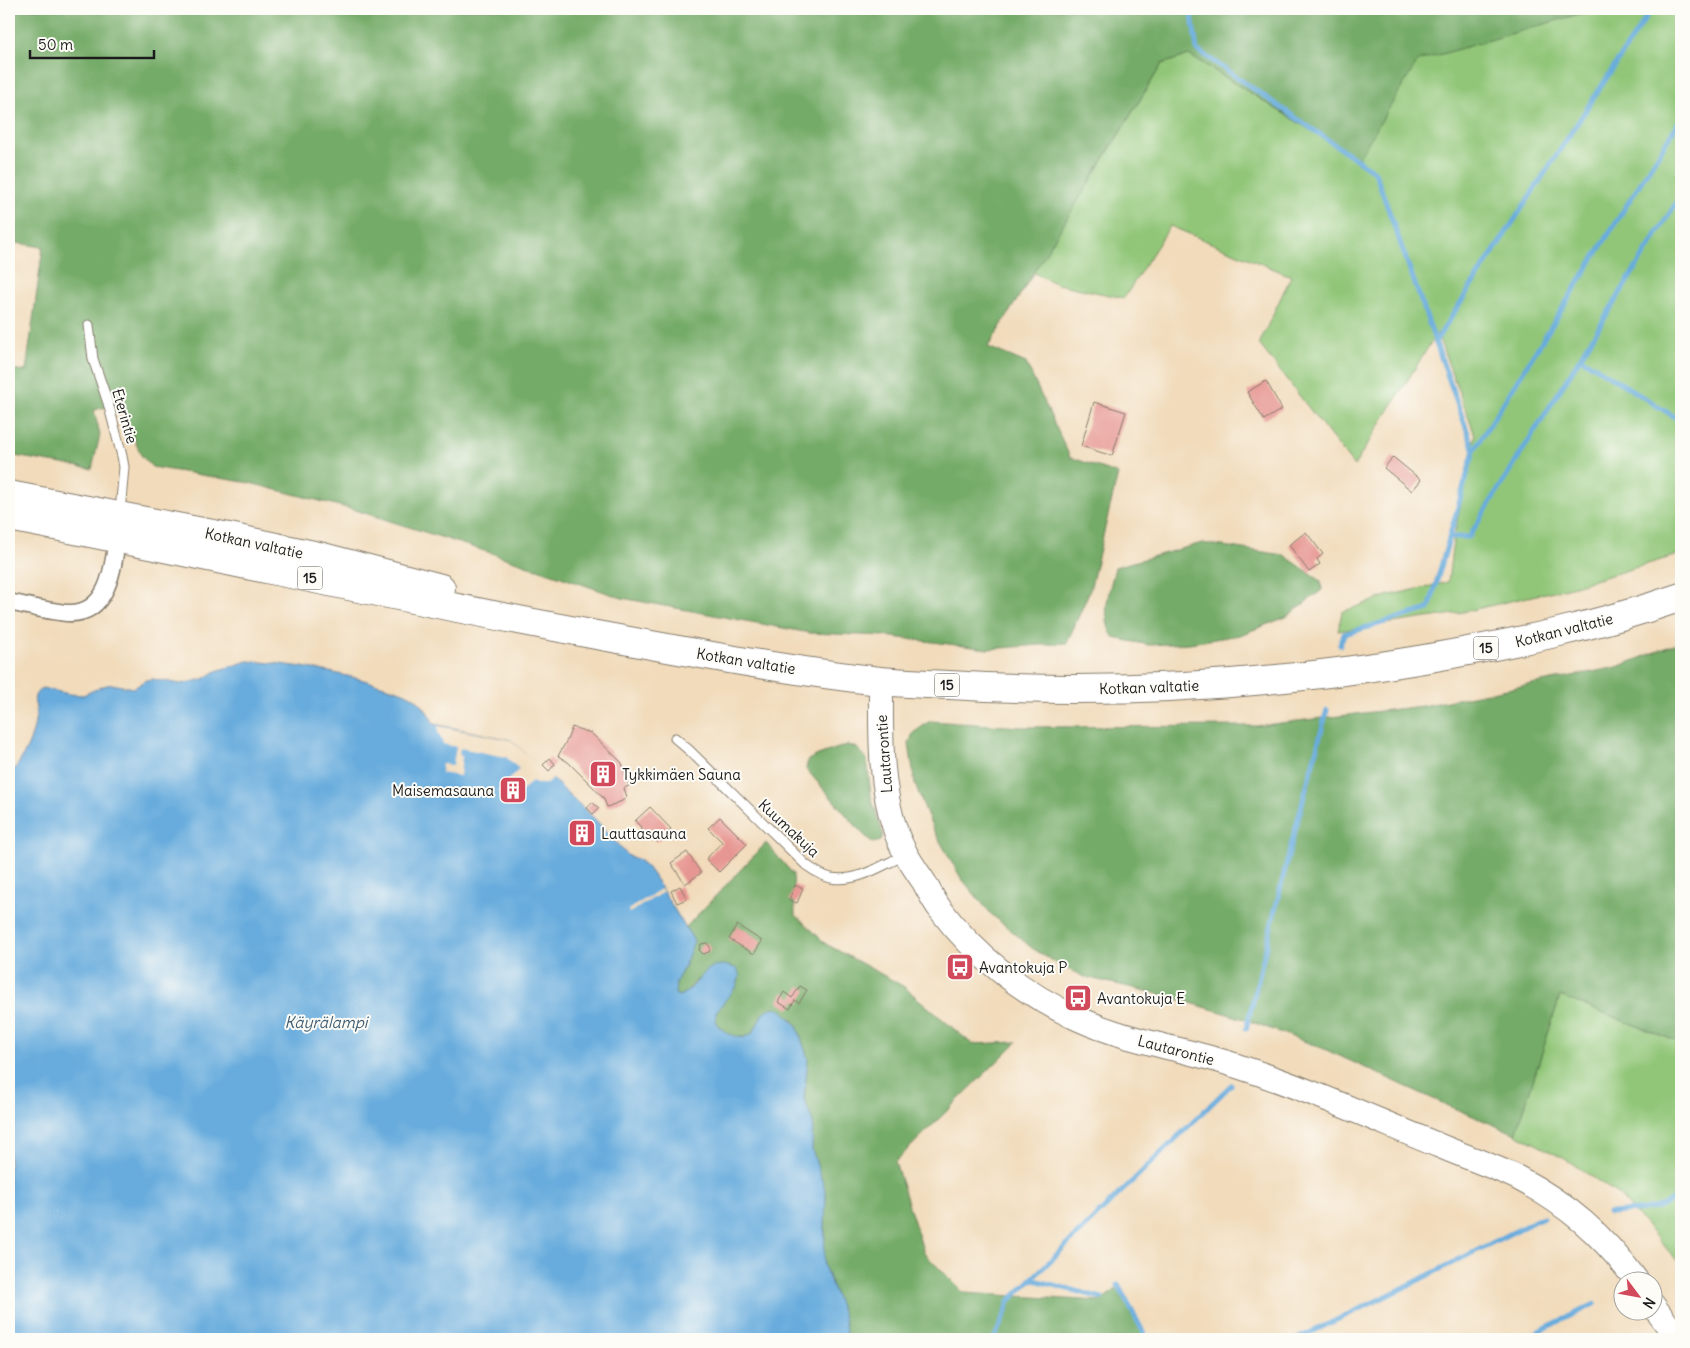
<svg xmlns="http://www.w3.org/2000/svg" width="1690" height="1348" font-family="Delius,sans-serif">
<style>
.green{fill:#91c678;stroke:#56714a;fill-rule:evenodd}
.forest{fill:#74ab68;stroke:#486442}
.water{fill:#68acdd;stroke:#42647c}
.pier{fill:#f1dbbb}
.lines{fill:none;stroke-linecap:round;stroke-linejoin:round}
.stream{stroke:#68acdd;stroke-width:5}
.building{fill:#e79793}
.lane-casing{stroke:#867c6c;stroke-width:11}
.street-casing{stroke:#867c6c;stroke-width:19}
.secondary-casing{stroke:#867c6c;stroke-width:26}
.highway-casing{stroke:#867c6c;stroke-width:30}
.lane{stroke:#fff;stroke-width:9}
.street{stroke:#fff;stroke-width:16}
.secondary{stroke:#fff;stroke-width:24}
.highway{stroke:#fff;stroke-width:28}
.labels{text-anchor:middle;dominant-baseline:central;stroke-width:4;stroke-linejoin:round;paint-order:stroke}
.shield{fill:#fdfcf7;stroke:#605f5e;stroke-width:1}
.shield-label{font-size:14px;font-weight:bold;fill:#1c1c1c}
.street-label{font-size:15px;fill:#1c1c1c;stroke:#fdfcf7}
.poi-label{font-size:15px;fill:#1c1c1c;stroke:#fdfcf7;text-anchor:start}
.water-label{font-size:16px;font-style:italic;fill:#3e5d73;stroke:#fdfcf7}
</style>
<rect width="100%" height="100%" fill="#fdfcf7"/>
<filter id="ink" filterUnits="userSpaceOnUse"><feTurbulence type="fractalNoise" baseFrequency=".02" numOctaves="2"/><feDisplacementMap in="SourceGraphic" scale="10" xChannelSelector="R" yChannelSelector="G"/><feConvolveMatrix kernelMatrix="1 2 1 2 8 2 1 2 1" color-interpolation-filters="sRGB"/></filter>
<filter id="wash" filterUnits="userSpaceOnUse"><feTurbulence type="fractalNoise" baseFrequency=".0096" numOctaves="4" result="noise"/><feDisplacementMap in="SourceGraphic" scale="20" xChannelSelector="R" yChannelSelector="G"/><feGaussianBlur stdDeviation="1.12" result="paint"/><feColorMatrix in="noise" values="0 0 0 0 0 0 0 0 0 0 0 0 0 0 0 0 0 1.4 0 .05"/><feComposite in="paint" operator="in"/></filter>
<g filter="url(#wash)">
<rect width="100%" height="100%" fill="#f1dbbb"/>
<g class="green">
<path d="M1074,9H1681V554L1571,587L1454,614L1338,631L1342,612L1387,596L1448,582L1453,541L1475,435L1437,333L1354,466L1259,344L1291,276L1170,226L1124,298L1057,284L1034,273ZM1175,39L1336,146L1189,55L1162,64L1089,183Z"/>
<polygon points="1560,996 1681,1043 1681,1265 1619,1195 1567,1160 1516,1134"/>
</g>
<g class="forest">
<polygon points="9,9 1596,9 1418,61 1358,159 1189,55 1162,64 988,347 1026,363 1070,457 1118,474 1090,590 1067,643 988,649 885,636 810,633 622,598 491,553 355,510 250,483 152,467 141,455 119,404 94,410 100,435 92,469 9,455 9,369 26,371 43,247 9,242"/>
<path d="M1202,543L1284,555L1321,581L1322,590L1286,617L1240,635L1190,643L1149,645L1114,638C1099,617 1110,590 1115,567Z"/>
<polygon points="1681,642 1681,1043 1560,996 1516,1134 1451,1107 1322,1048 1244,1019 1164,995 1085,977 1057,964 1032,948 991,914 961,878 933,829 915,784 909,744 913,733 930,721 1022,727 1256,726 1422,706 1617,667"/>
<polygon points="847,745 857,748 867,759 871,796 883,834 881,841 873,843 863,834 806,769 808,760 818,755"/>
<path d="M766,843L793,874L795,914L826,944L903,986L972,1044L1017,1042L895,1162L924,1253L964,1293L1100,1301L1118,1288L1146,1339H847L844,1317L824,1265L826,1193L812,1150L813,1122L804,1099L808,1059L797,1026L792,1019L763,1013C760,1019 757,1029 752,1034C740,1044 708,1029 717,1011C721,1003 730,994 736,987L698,979L684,994L679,996L675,994L676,982L684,967L693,941L686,927Z"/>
</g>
<path class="water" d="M248,661C293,664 338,672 381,685C391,688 404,691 413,697C423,704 429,714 434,724L511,740L596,820L627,855L639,860L647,867L653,875L694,941L684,967L676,982L675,994L679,996C703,986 703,954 737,969L740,976L736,987L716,1012V1020L718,1026L728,1034L743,1038L753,1033L763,1013L769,1009L775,1007L783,1011L797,1026L808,1059L804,1099L813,1122L812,1150L826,1193L824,1265L844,1317L847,1339H9V777C23,759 33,740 36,716C38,703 28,699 42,688L69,694L83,695L103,686L112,684L134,688L146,680L153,679L181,684L204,679L216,671Z"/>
<g class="pier">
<polygon points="438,726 511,740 553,778 549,782 543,784 536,784 532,781 510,803 498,791 519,769 506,757 460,748 459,755 462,756 460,776 441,773 442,764 453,765 456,747 443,744 438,732"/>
<polygon points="661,889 663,892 629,913 628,910"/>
</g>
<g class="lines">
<g class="stream">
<polyline points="1191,9 1197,50 1375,172 1474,450"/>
<polyline points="1435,342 1647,16"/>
<polyline points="1581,358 1681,421"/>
<polyline points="1450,537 1469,537 1681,195"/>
<polyline points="1340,645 1344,634 1429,609 1474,450 1681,118"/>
<polyline points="1246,1029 1289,853 1327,710"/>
<path d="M1609,1213C1633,1211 1666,1212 1681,1192"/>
<polyline points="1031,1279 1102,1298"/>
<polyline points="1118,1285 1147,1339"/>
<polyline points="994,1339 1006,1312 1009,1301 1231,1085"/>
<polyline points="1297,1339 1401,1289 1543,1217"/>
<polyline points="1522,1339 1595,1304"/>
</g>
</g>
<g id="blocks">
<g class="building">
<polygon points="1266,381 1282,409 1264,420 1247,392"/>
<polygon points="1094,402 1126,412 1112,456 1081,446"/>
<polygon points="1393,457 1421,480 1412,491 1384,468"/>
<polygon points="1306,532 1323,554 1317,559 1320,564 1309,572 1289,545"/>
<polygon points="572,727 591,733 622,763 629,786 624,788 627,797 622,801 607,807 603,797 602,797 595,789 568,762 558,756 567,740"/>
<polygon points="550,758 555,764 549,771 543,765"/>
<polygon points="515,780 522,788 510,800 503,793"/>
<polygon points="592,802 599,808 593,814 587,808"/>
<polygon points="650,807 671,829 657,842 651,836 647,840 639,832 643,829 635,821"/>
<polygon points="720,817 747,844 719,872 706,859 722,842 708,828"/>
<polygon points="582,827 588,833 581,840 575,834"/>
<polygon points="687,852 701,873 685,884 671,863"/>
<polygon points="795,885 803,889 797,903 789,900"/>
<polygon points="680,886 687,899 677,903 671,891"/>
<polygon points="737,925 762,941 754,954 729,939"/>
<polygon points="707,943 710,947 709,952 703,954 699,950 701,944"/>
<polygon points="800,986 807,990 799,1003 795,1000 790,1009 778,1002 784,992 792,998"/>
</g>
</g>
</g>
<g filter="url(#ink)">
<use href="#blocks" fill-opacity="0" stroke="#867c6c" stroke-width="1"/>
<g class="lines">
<g class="lane-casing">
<g id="lane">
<polyline points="89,325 93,359 108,403 122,456 124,467 120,512"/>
<path d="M675,738L690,751L806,865C813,870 822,876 831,878C857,883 882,865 905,855"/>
</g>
</g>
<g class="street-casing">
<path id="street" d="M9,602C28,606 47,611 67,613C111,616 114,561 118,530"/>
</g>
<g class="secondary-casing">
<g id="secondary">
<path d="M881,681C881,731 879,784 896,832C902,850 913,866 924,882C929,891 934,901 940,909C975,956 1025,995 1079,1019C1130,1042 1187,1049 1240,1067C1308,1089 1374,1119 1440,1146C1466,1157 1493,1166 1518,1178C1567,1204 1603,1235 1636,1280"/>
<polyline points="1652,1304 1678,1339"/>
</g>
</g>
<g class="highway-casing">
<g id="highway">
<polyline points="9,495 234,538 323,557 441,588"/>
<path d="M9,517C201,554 393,597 586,633C683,651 782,670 880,681C903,683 926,684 949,685C1108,695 1267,686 1424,659C1511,644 1598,626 1681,597"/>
</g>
</g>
<use href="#lane" class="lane"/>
<use href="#street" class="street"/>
<use href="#secondary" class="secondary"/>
<use href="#highway" class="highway"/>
</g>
</g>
<defs>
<g id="building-square" transform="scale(1.4375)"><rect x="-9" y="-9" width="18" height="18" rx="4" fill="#d1495b" stroke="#fdfcf7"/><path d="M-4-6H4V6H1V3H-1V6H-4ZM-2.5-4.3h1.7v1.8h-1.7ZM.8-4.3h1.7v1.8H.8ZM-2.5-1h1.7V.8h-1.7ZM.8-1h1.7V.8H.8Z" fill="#fff"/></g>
<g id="bus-square" transform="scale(1.4375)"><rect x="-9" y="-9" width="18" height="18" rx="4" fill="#d1495b" stroke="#fdfcf7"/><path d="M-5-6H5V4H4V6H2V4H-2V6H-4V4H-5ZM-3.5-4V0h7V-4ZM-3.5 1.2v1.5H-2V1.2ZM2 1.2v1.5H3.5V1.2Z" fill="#fff"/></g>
</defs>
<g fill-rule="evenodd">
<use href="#building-square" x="603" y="774"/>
<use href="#building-square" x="513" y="790"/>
<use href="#building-square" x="582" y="833"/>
<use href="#bus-square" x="960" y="967"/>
<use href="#bus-square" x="1078" y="998"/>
</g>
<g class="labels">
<g class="shield">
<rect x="297.5" y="566.5" width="25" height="23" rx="4"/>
<rect x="1473.5" y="636.5" width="25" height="23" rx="4"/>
<rect x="934.5" y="673.5" width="25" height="23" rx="4"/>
</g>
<g class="shield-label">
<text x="310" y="578">15</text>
<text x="1486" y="648">15</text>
<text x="947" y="685">15</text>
</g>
<g class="street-label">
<text transform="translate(125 416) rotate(74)">Eterintie</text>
<text transform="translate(254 543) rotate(12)">Kotkan valtatie</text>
<text transform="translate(1564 630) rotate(-14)">Kotkan valtatie</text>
<text transform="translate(746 661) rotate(9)">Kotkan valtatie</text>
<text transform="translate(1149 687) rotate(-2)">Kotkan valtatie</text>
<text transform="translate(884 754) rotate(-94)">Lautarontie</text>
<text transform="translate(789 828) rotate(43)">Kuumakuja</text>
<text transform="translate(1176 1050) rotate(15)">Lautarontie</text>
</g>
<g class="poi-label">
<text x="622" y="774">Tykkimäen Sauna</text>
<text x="494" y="790" text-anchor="end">Maisemasauna</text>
<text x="601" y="833">Lauttasauna</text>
<text x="979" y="967">Avantokuja P</text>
<text x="1097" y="998">Avantokuja E</text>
</g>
<g class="water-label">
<text x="326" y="1022">Käyrälampi</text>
</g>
</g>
<rect width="1690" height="1348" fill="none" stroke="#fdfcf7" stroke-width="30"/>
<g transform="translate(1638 1296) rotate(122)"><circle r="24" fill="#fdfcf7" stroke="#a3a29f"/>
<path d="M0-4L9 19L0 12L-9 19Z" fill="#d1495b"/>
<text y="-8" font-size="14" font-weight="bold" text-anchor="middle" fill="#1c1c1c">N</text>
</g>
<path d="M30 50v8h124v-8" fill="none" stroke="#1c1c1c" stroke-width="2.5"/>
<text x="38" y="50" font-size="15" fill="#1c1c1c" stroke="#fdfcf7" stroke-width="4" paint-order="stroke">50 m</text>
</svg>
